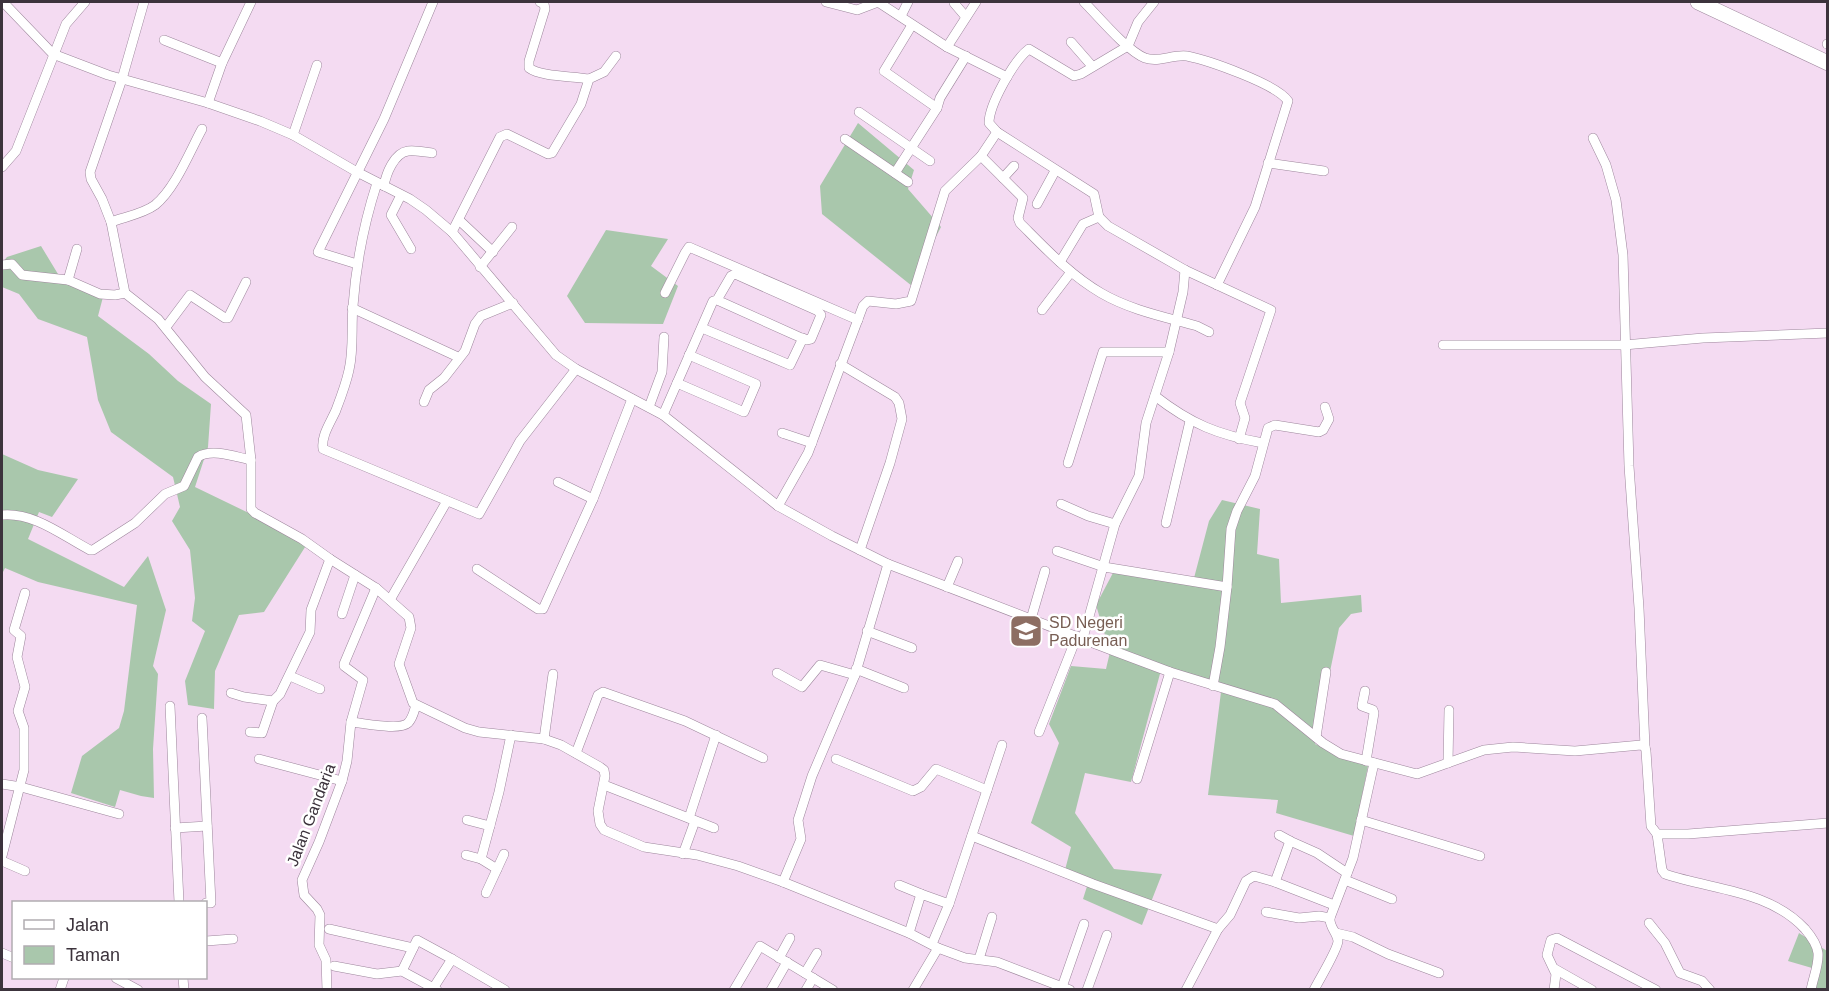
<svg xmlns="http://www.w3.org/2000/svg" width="1829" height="991" font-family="Helvetica,sans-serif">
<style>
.green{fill:#a9c7ac}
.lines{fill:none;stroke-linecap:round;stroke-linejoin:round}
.street-casing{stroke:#9d869c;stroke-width:10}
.primary-casing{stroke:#9d869c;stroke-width:16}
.street{stroke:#fff;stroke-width:9}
.primary{stroke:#fff;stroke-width:15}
.labels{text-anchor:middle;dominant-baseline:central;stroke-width:5;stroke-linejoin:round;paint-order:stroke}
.education-label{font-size:16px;fill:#785e54;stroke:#fff;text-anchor:start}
.street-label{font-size:16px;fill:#3c333c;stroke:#fff}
</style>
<rect width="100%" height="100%" fill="#f4dbf2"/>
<g class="green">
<polygon points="858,123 914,170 908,189 941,227 926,256 917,290 822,214 820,186"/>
<polygon points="606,230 668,239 651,266 678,286 663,324 585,323 567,296"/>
<polygon points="41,246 61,279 103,297 98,316 149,354 178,381 211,404 208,447 195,487 255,516 307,544 264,612 239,615 215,671 214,709 188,705 185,681 205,631 192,621 195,598 190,550 172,521 180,507 173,477 111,432 98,400 87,337 38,319 19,294 2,287 2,263 7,257"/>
<polygon points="2,454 38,470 78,479 52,517 39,512 28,539 124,587 148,556 166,610 153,666 158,674 153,749 154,798 141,796 120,790 115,807 71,793 82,756 119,728 124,711 137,605 38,582 5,568 2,574"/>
<polygon points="1222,500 1260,509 1257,554 1279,559 1281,603 1361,595 1362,612 1351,614 1339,628 1315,744 1368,766 1354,836 1276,813 1278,800 1208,795 1221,692 1161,670 1131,782 1085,773 1075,813 1114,869 1162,874 1142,925 1083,899 1089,880 1065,870 1071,847 1031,823 1059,743 1049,724 1071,666 1106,669 1110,652 1096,605 1114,571 1194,578 1209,521"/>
<polygon points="1799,933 1827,951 1827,989 1815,989 1812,968 1788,961"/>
</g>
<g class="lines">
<g class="street-casing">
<g id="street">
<polyline points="3,2 53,54 108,75 208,103 260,121 293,135 357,172 410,199 426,210 452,232 556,355 576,369 663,415 778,506 832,536 888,564 1114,651 1170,672 1275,704 1323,743 1341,754 1417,774 1484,750 1513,747 1575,751 1641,745 1645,747 1646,751 1651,826 1657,834 1688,834 1828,823"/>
<polyline points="144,2 122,79 90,172 91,179 102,199 111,222 125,293 158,319 205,377 246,415 251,460 251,509 255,513 302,539 330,559 376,588 409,617 411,628 399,664 413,703 465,728 479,732 544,739 561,745 600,767 604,770 605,776 598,811 600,824 604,830 644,847 697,855 738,866 783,882 909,933 938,948 965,958 997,962 1070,990"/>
<path d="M540,2L544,4L545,9L529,61V68C541,77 574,76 589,79"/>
<polyline points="826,2 857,10 878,2 947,47 1007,77"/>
<path d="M1084,2C1098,16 1127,51 1145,58C1159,63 1173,54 1187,56C1207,60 1277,84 1288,101L1255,207L1217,285"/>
<path d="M1154,2L1138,22L1128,46L1081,74L1074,76L1029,49C1014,60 989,105 989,123L997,132L1094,194L1099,217L1108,226L1185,270L1271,310L1240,403L1245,418L1239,439"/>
<polyline points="954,3 966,17"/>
<polyline points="901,16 908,2"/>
<polyline points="912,25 884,71 937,108"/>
<polyline points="164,40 222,63"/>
<polyline points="1071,42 1092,66"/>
<polyline points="1827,44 1828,44"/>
<polyline points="947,47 976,2"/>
<polyline points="208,103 222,63 251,2"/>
<polyline points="859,112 930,161"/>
<polyline points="293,135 317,65"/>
<polyline points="1593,138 1606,165 1616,200 1623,255 1629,466 1639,608 1645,747"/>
<polyline points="845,139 908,182"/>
<path d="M981,156L1023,198L1018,218L1020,223C1045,248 1070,275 1101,293C1130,310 1165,317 1197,326L1209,332"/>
<polyline points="1268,163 1324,171"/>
<polyline points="2,167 16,151 66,24 85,2"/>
<polyline points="895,173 937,108 940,98 966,56"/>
<polyline points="1003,178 1014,166"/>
<path d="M377,183C364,223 356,264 353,306C351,327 354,349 349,370C346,384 341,397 336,410C331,422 321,435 323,449L479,514L520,441L576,369"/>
<path d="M384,186C386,174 394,153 408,151C415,150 425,152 432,153"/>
<polyline points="401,195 391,215 411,249"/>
<polyline points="1037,204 1055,171"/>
<polyline points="459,220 493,252"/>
<path d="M111,222C124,217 143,214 155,205C175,189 190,151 202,129"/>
<polyline points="452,232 500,137 507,134 548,154 552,153 581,104 589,79 604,72 616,56"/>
<polyline points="1060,262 1083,224 1099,217"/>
<polyline points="357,264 318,252 384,119 433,2"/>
<polyline points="2,265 12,264 22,275 68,280 100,294 115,295 125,293"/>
<polyline points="480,267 512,227"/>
<polyline points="68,280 77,249"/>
<polyline points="665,293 685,253 689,247 858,320"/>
<polyline points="352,308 458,357"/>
<polyline points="1042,310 1071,272"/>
<polyline points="166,327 190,295 225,318 228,318 246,282"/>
<polyline points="702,328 790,365 803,338"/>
<polyline points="1443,345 1624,345 1703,338 1828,333"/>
<polyline points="840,364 895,397 899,403 902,419 890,463 860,550"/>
<polyline points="677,383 744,412 756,384 689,355"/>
<path d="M1155,396C1191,424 1218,435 1263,443"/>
<polyline points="424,402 429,390 444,378 465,351 475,324 481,316 513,303"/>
<polyline points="649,407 662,372 664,337"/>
<polyline points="663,415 713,301 717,300 731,276 735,274 818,311 821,315 811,339 806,340 717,300"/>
<polyline points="782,433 812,443"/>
<polyline points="1068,463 1103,352 1169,352"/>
<polyline points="558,482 593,499"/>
<polyline points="1061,504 1088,516 1115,524"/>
<polyline points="778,506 808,453 863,306 868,301 896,304 911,301 945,191 981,156 997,132"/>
<path d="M2,515C34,512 63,536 90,550H93L135,523L165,494L184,486L198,457C212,448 236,457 251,460"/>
<polyline points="1166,523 1190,421"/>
<polyline points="1057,551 1104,567 1227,587"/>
<polyline points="477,569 538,609 543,609 593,499 632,399"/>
<polyline points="947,587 958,561"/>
<polyline points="390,600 447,501"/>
<polyline points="342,614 355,575"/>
<polyline points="1031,619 1045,571"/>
<polyline points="867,631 912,648"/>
<polyline points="1083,638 1115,524 1139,476 1146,423 1169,352 1183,292 1185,270"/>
<polyline points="856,669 904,688"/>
<polyline points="777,673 802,687 820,665 855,675"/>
<polyline points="290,676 320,689"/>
<polyline points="1213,686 1220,647 1227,587 1231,529 1237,511 1255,476 1268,428 1275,425 1319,432 1323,430 1329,419 1325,407"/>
<polyline points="1365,691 1362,706 1373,710 1374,713 1366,761"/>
<polyline points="231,693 244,697 273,701 280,694 310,632 311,610 330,559"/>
<polyline points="170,706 179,902"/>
<polyline points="202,718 211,903 206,903"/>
<path d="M351,722C364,723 399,731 408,723C413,718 414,711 416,705"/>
<polyline points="250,732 262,733 273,701"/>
<polyline points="1039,732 1077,636"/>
<polyline points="1316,737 1326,672"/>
<polyline points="544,739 553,674"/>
<polyline points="576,753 598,695 603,692 685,721 763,758"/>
<polyline points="259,759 342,781"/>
<polyline points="836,759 913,791 921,787 936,769 987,790"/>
<polyline points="1448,763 1449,710"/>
<polyline points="1137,779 1170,672"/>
<polyline points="2,784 21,787 119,814"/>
<polyline points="604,785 714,828"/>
<polyline points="689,818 716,735"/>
<polyline points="467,820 490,826"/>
<polyline points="1361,820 1480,856"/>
<polyline points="175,828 207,826"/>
<path d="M1657,834L1662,870L1665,874C1712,890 1769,890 1805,929C1811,936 1817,944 1818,953C1819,965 1813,978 1811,990"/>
<polyline points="1279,835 1290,841"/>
<polyline points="972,836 1093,884 1218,929 1230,915 1246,881 1254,876 1275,882 1334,905"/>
<polyline points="683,854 695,821"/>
<polyline points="466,855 481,859 497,869"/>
<polyline points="2,856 24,770 24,728 18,711 25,687 17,657 21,636 14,630 25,593"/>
<polyline points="481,859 499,792 511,735"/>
<polyline points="2,861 25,871"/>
<polyline points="1345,880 1392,899"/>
<polyline points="783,882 801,839 798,820 812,776 855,675 888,564"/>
<polyline points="1275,882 1290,841 1317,853 1347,873"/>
<polyline points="899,885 921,894"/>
<polyline points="486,893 504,854"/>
<polyline points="1266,912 1299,918 1319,916 1330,918"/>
<polyline points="1649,923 1665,943 1680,973 1702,981 1710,990"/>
<polyline points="329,929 413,948"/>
<polyline points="909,933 921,894 949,904 1002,745"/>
<polyline points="1336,933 1353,937 1388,954 1439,973"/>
<polyline points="206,941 233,939"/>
<polyline points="932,944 949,904"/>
<polyline points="2,953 14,958"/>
<polyline points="779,958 790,938"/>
<polyline points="979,959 992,917"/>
<polyline points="334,966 377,974 402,971 437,990"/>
<polyline points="1555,969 1592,990"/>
<polyline points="402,971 417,940 452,959"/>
<polyline points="805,973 817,953"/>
<polyline points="116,978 138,990"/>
<polyline points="183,978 184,990"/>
<polyline points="1062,987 1084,924"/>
<polyline points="60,990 64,978"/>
<polyline points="327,990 326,960 319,945 320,915 317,909 304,895 302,880 319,842 342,781 347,761 351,722 363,680 344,666 344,664 376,588"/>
<polyline points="432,990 452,959 505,990"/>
<polyline points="734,990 760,946 833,990"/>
<polyline points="771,990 787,962"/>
<polyline points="806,990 813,978"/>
<polyline points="913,990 938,948"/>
<polyline points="1087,990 1107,935"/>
<polyline points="1186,990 1218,929"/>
<path d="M1314,990C1319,980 1338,949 1338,941C1337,932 1329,927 1330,918L1353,858L1374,763"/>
<polyline points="1554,990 1556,974 1547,955 1551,940 1557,938 1656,990"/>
</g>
</g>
<g class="primary-casing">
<polyline id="primary" points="1698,2 1828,63"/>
</g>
<use href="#street" class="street"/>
<use href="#primary" class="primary"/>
</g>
<defs>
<g id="school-square" transform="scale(1.725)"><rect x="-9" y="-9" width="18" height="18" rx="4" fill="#8d6e63" stroke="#fff"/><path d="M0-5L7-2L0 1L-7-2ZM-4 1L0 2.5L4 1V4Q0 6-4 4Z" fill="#fff"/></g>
</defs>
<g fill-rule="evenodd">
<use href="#school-square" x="1026" y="631"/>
</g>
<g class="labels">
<g class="education-label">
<text x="1049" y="622">SD Negeri<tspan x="1049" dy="18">Padurenan</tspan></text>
</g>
<g class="street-label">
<text transform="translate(311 815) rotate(-69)">Jalan Gandaria</text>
</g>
</g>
<rect width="1829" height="991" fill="none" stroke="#3c333c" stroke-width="6"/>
<rect x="12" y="901" width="195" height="78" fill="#ffffff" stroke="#b1adb1" stroke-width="1.5"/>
<rect x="24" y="920" width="30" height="9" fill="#ffffff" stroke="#b1adb1" stroke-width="1.5"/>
<text x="66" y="931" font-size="18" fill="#3c333c">Jalan</text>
<rect x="24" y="946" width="30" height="18" fill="#a9c7ac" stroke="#b1adb1" stroke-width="1.5"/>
<text x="66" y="961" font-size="18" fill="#3c333c">Taman</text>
</svg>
